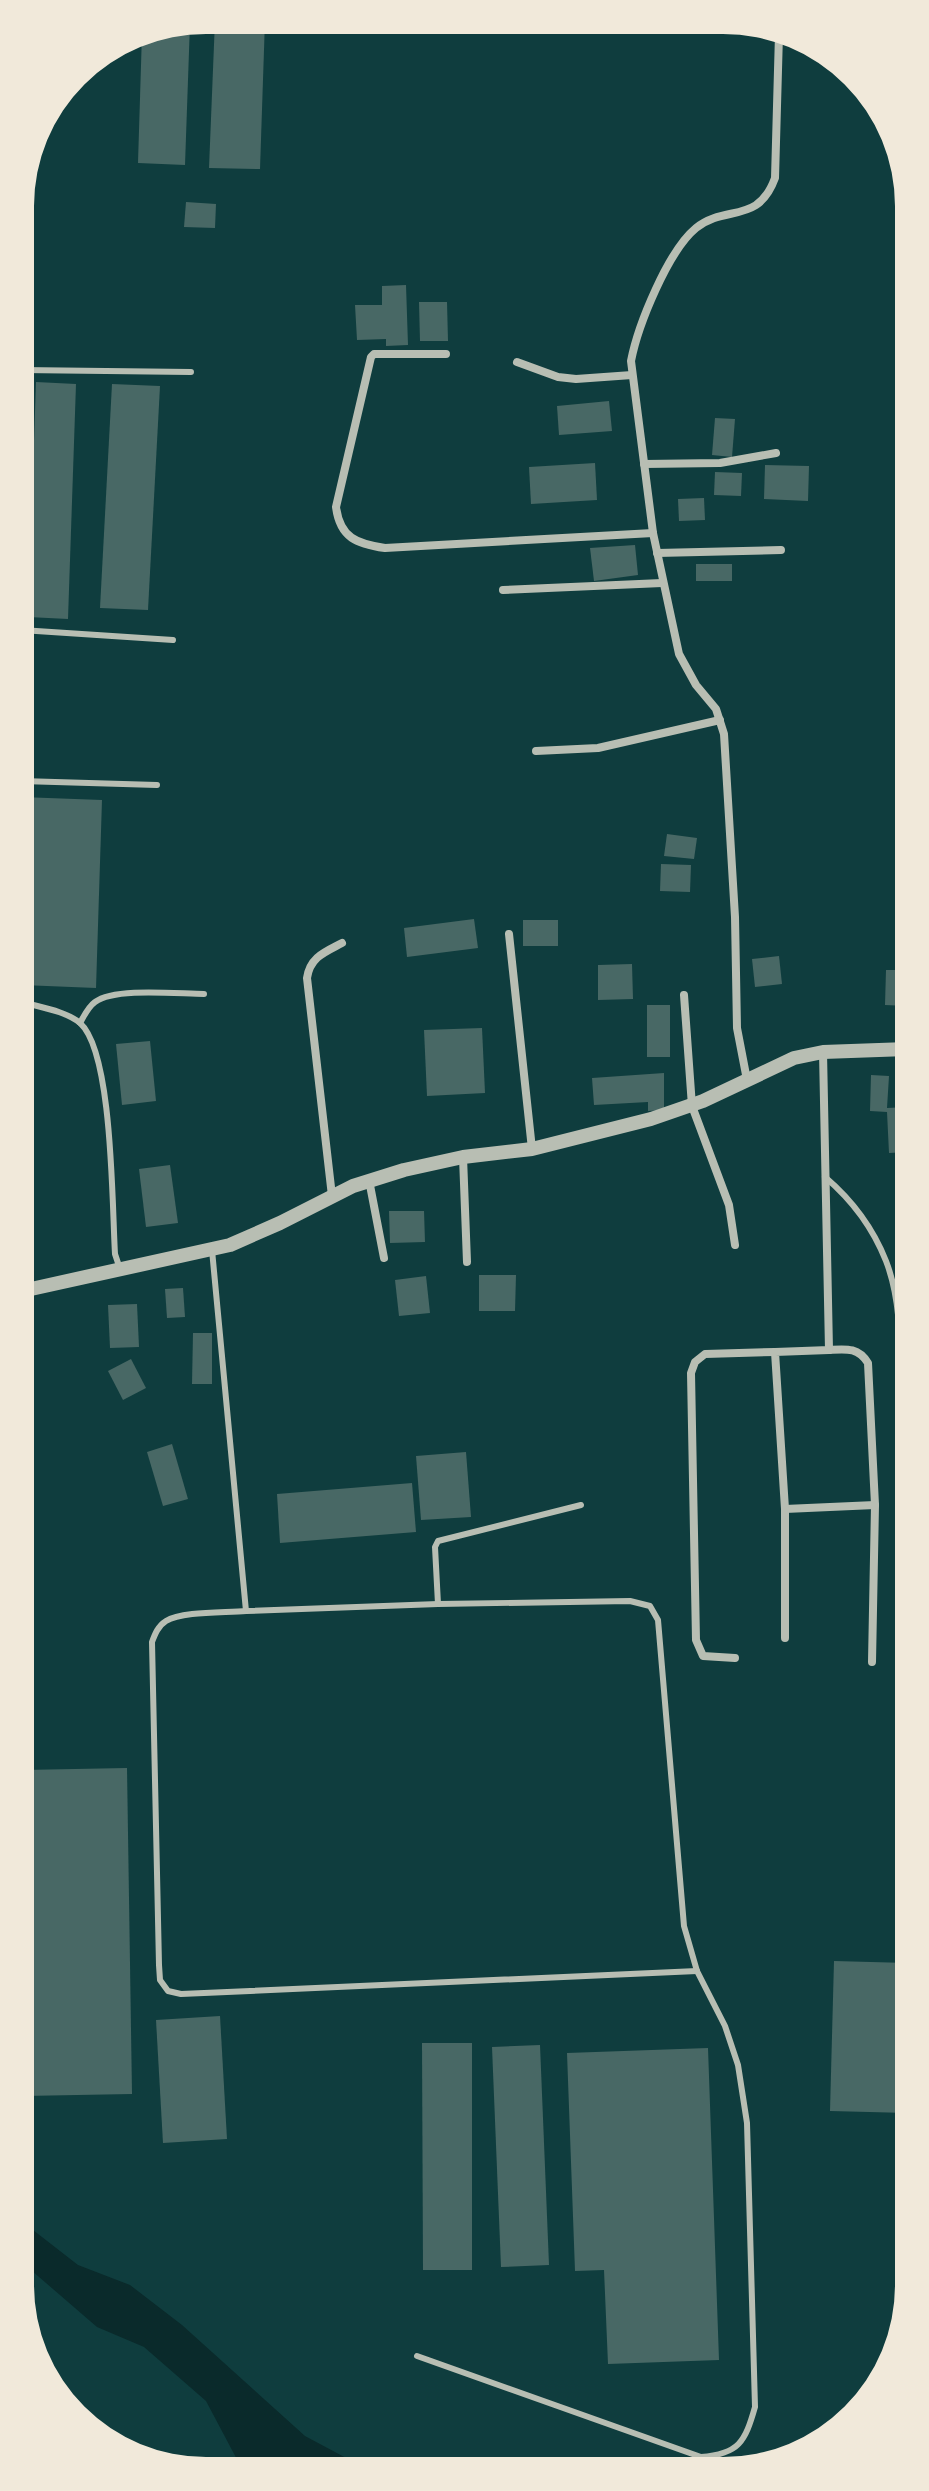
<svg xmlns="http://www.w3.org/2000/svg" width="929" height="2491" font-family="Barlow,sans-serif">
<style>
.water{fill:#0a2a2b}
.building{fill:#486865}
.lines{fill:none;stroke-linecap:round;stroke-linejoin:round}
.service{stroke:#b8beb3;stroke-width:6}
.minor{stroke:#b8beb3;stroke-width:8}
.tertiary{stroke:#b8beb3;stroke-width:14}
</style>
<rect width="100%" height="100%" fill="#0f3d3e"/>
<polygon class="water" points="24,2223 78,2265 130,2285 182,2325 305,2436 363,2467 241,2467 206,2401 144,2347 97,2327 24,2264"/>
<g class="building">
<polygon points="215,20 265,20 260,169 209,168"/>
<polygon points="190,23 185,165 138,163 142,33"/>
<polygon points="186,202 216,204 215,228 184,227"/>
<polygon points="406,285 408,345 386,346 386,339 357,340 355,305 382,305 382,286"/>
<polygon points="419,302 447,302 448,341 420,341"/>
<polygon points="36,382 76,384 68,619 28,617"/>
<polygon points="112,384 160,386 148,610 100,608"/>
<polygon points="609,401 612,431 559,435 557,406"/>
<polygon points="715,418 735,419 732,457 712,455"/>
<polygon points="595,463 597,500 531,504 529,467"/>
<polygon points="765,465 809,466 808,501 764,499"/>
<polygon points="715,472 742,473 741,496 714,495"/>
<polygon points="704,498 705,520 679,521 678,499"/>
<polygon points="635,545 638,575 594,581 590,548"/>
<rect x="696" y="564" width="36" height="17"/>
<polygon points="21,797 102,800 96,988 22,985"/>
<polygon points="667,834 697,838 694,859 664,856"/>
<polygon points="661,864 691,865 690,892 660,891"/>
<polygon points="474,919 478,948 407,957 404,928"/>
<rect x="523" y="920" width="35" height="26"/>
<polygon points="779,956 782,984 755,987 752,959"/>
<polygon points="632,964 633,999 598,1000 598,965"/>
<polygon points="886,970 907,970 907,1006 885,1005"/>
<rect x="647" y="1005" width="23" height="52"/>
<polygon points="482,1028 485,1093 427,1096 424,1030"/>
<polygon points="150,1041 156,1101 122,1105 116,1044"/>
<polygon points="664,1073 664,1110 648,1111 648,1102 594,1105 592,1078"/>
<polygon points="871,1075 889,1076 887,1108 907,1107 907,1152 889,1153 887,1112 870,1111"/>
<polygon points="170,1165 178,1223 146,1227 139,1169"/>
<polygon points="389,1211 424,1211 425,1242 390,1243"/>
<polygon points="479,1275 516,1275 515,1311 479,1311"/>
<polygon points="426,1276 430,1313 399,1316 395,1280"/>
<polygon points="183,1288 185,1317 167,1318 165,1289"/>
<polygon points="137,1304 139,1347 110,1348 108,1305"/>
<polygon points="193,1333 212,1333 212,1384 192,1384"/>
<polygon points="131,1359 146,1388 123,1400 108,1371"/>
<polygon points="172,1444 188,1499 163,1506 147,1452"/>
<polygon points="466,1452 471,1517 421,1520 416,1456"/>
<polygon points="412,1483 416,1532 280,1543 277,1494"/>
<polygon points="127,1768 132,2094 23,2096 23,1770"/>
<polygon points="834,1961 908,1963 908,2113 830,2111"/>
<polygon points="220,2016 227,2139 163,2143 156,2020"/>
<polygon points="422,2043 472,2043 472,2270 423,2270"/>
<polygon points="540,2045 549,2265 501,2267 492,2047"/>
<polygon points="708,2048 719,2360 608,2364 604,2270 575,2271 567,2053"/>
</g>
<g class="lines">
<g class="service">
<polyline points="21,370 191,372"/>
<polyline points="21,630 173,640"/>
<polyline points="21,781 157,785"/>
<path d="M22,1002C39,1007 66,1011 80,1023C113,1052 112,1207 115,1254L120,1269"/>
<path d="M80,1023C84,1016 88,1007 95,1002C115,987 179,994 204,994"/>
<path d="M825,1177C852,1200 873,1228 886,1261C902,1302 900,1351 901,1395C903,1455 904,1514 908,1574"/>
<path d="M212,1250L246,1611L438,1604L630,1601L650,1606L658,1620L684,1926L697,1971L725,2026L738,2065L747,2123L755,2407C745,2442 739,2454 701,2457L417,2356"/>
<polyline points="438,1604 435,1547 438,1541 581,1505"/>
<path d="M246,1611C226,1613 182,1611 166,1621C158,1626 155,1634 152,1642L159,1965L160,1980L168,1991L181,1994L697,1971"/>
<polyline points="901,1926 908,1886"/>
</g>
<g class="minor">
<path d="M446,354H374L371,357L336,507C340,538 357,544 385,548L653,533"/>
<polyline points="517,362 558,377 576,379 632,375"/>
<polyline points="644,464 720,463 776,453"/>
<polyline points="657,553 781,550"/>
<polyline points="503,590 662,583"/>
<polyline points="536,751 598,748 720,720"/>
<polyline points="509,934 532,1149"/>
<polyline points="684,995 692,1106 729,1205 735,1245"/>
<path d="M747,1080L737,1028L735,917L724,734L716,709L696,685L679,654L653,533L631,361C638,325 668,251 696,228C726,204 758,225 775,178L779,34"/>
<polyline points="463,1157 467,1262"/>
<polyline points="369,1180 384,1258"/>
<path d="M332,1196L307,978C310,957 325,952 342,943"/>
<path d="M829,1350C846,1349 858,1347 868,1363L875,1505L872,1662"/>
<polyline points="785,1509 875,1505"/>
<polyline points="785,1638 785,1509 775,1352 829,1350 823,1052"/>
<polyline points="735,1658 703,1656 696,1640 691,1373 695,1362 705,1354 775,1352"/>
</g>
<polyline class="tertiary" points="22,1291 230,1245 280,1223 353,1186 404,1170 463,1157 532,1149 651,1119 703,1101 794,1058 823,1052 907,1049"/>
</g>
<path d="M0 0H929V2491H0ZM206 34H723A172 172 0 0 1 895 206V2285A172 172 0 0 1 723 2457H206A172 172 0 0 1 34 2285V206A172 172 0 0 1 206 34Z" fill="#f1e9da" fill-rule="evenodd"/>
</svg>
